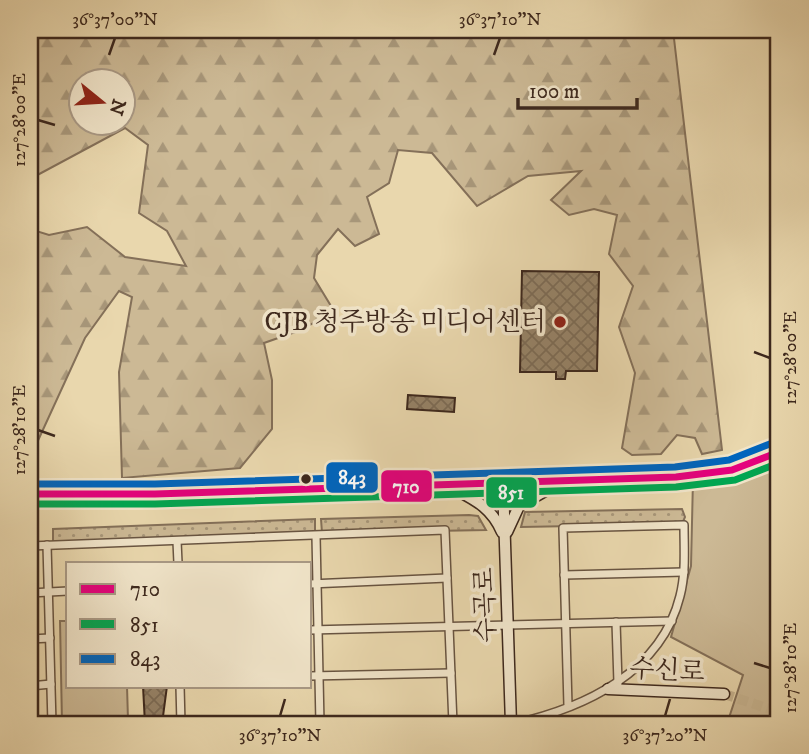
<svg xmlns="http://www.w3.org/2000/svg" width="809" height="754" font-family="'IM FELL DW Pica','Noto Serif KR',serif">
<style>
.grass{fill:url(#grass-dots);stroke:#847059;stroke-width:2}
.forest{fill:url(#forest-firs);stroke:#847059;stroke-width:2;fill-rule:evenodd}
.green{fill:#ccb995;stroke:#847059;stroke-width:2}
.building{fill:url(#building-cross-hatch);stroke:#3d281d;stroke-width:2}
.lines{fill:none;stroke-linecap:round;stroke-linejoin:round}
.secondary-tunnel{stroke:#c7b490;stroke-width:10;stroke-dasharray:10 5;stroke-linecap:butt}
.street-casing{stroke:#685441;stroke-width:10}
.secondary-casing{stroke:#3d281d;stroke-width:13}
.street{stroke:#f1e5ca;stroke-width:7}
.secondary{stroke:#f1e5ca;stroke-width:10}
.bus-1-casing{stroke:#f1e5ca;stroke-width:12}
.bus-2-casing{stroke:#f1e5ca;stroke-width:12}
.bus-3-casing{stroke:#f1e5ca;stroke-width:12}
.bus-1{stroke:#e5007d;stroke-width:7}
.bus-2{stroke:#00a651;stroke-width:7}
.bus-3{stroke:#0065bd;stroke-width:7}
.ticks{fill:none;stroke:#3d281d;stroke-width:2.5}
.poi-dot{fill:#8f2418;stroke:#f1e5ca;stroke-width:2.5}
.bus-dot{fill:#3d281d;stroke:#f1e5ca;stroke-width:2.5}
.labels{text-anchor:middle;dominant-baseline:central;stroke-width:7;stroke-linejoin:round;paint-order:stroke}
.poi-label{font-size:26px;fill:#3d281d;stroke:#f1e5ca;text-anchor:end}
.street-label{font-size:26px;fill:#3d281d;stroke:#f1e5ca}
.line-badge{stroke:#f1e5ca;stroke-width:2.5}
.badge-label{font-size:19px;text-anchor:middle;font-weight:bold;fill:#fff}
.neatline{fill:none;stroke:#3d281d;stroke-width:2.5}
.ticks-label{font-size:18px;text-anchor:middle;fill:#3d281d}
</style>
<defs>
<pattern id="grass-dots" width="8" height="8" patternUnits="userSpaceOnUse" patternTransform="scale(1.75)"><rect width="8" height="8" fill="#ccb995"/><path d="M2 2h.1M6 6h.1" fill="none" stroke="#a79679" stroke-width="1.8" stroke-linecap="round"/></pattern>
<pattern id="forest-firs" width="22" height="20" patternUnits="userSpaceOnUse" patternTransform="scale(1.75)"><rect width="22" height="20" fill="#ccb995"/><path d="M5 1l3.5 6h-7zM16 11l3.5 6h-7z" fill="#a79679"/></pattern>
<pattern id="building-cross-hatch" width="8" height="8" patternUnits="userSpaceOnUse" patternTransform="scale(1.75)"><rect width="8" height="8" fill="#968368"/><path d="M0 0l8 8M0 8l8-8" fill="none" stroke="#7c6b55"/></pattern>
</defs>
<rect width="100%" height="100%" fill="#e9d7ad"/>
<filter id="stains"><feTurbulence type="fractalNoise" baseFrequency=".00286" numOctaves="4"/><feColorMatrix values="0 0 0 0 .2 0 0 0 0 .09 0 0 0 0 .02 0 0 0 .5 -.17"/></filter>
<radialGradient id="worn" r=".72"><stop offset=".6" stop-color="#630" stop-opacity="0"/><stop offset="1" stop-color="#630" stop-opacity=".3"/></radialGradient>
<g class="grass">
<polygon points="682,509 685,517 682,524 521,527 525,512"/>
<polygon points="469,515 478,516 486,530 322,533 321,519"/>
<polygon points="315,519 315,533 53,543 53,529"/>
</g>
<path class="forest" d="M30,30H673L722,450L702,454L695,438L677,435L661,454L632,455L622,448L635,373L619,327L633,286L609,254L617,215L594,209L569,215L551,200L581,171L528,176L477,206L432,153L398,150L389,183L367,197L379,234L355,246L338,229L317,255L314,278L334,311L301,330L264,343L272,380V429L240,468L122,478L119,372L132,297L119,291L85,338L30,458V229L49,235L87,227L125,257L186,266L167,231L139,213L148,145L125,128L30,179ZM80,80H122V122H80Z"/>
<g class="green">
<polygon points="779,457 779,724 727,724 743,675 671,637 691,566 693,479 758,467"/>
<polygon points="60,621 68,621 68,686 127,686 128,720 62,723"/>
</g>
<g class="building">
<polygon points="522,271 599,272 597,371 566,371 565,379 556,379 556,372 520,372"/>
<polygon points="408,395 455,398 454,412 407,409"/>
<polygon points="143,686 167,686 162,724 145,724"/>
</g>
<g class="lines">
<polyline class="secondary-tunnel" points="724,694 779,712"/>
<g class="street-casing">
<g id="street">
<polyline points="316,536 320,724"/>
<polyline points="177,541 178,563"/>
<polyline points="47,545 52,724"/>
<polyline points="30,546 445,530 453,724"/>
<polyline points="564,575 684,572"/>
<polyline points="310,584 447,578"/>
<polyline points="30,593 68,591"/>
<polyline points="616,622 618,683"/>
<polyline points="310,630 672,621"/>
<polyline points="30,639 50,638"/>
<polyline points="310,676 451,673"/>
<polyline points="30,686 51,684"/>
<polyline points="180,686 181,724"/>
<path d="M513,724C584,708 661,673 680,596C686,573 684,549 684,525L563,528L568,706"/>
</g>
</g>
<g class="secondary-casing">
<g id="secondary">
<polyline points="503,484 511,724"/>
<path d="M449,486C473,499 491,506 502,532"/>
<polyline points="30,494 155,494 676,477 732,470 779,452"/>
<polyline points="507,532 519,506 557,484"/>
<polyline points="608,689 724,694"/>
</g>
</g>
<use href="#street" class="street"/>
<use href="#secondary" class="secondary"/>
<g class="bus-1-casing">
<polyline id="bus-1" points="30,494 155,494 676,477 732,470 779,452"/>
</g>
<g class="bus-2-casing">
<polyline id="bus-2" points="30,504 155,504 676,487 735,480 779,463"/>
</g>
<g class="bus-3-casing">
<polyline id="bus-3" points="30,484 155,484 675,467 729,460 775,442"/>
</g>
<use href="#bus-1" class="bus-1"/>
<use href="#bus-2" class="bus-2"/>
<use href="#bus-3" class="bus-3"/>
</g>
<path class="ticks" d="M109,55L115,38M494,55L500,38M38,120L55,125M754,352L770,358M38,430L55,436M754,663L770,668M280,716L285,699M665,716L670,699"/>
<circle class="poi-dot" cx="560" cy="322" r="7"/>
<circle class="bus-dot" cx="306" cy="479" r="6"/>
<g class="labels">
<g class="poi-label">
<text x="546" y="322">CJB 청주방송 미디어센터</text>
</g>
<g class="street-label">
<text transform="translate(486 605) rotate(-92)">수곡로</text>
<text transform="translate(667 671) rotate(3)">수신로</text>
</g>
</g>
<g class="line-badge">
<rect x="325" y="461" width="54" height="33" rx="7" fill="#0065bd"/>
<rect x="380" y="469" width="53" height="34" rx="7" fill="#e5007d"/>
<rect x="485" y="476" width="53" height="33" rx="7" fill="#00a651"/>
</g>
<g class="badge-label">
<text x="352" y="484">843</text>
<text x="406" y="493">710</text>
<text x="511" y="499">851</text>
</g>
<rect width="809" height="754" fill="none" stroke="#e9d7ad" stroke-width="77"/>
<rect x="66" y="562" width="245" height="126" fill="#f1e5ca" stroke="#a99985" stroke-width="2"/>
<rect x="80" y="584" width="35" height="10" fill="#e5007d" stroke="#a99985" stroke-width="2"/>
<text x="130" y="596" font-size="21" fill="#3d281d">710</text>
<rect x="80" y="619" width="35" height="10" fill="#00a651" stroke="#a99985" stroke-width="2"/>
<text x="130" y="632" font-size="21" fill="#3d281d">851</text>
<rect x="80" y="654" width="35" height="10" fill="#0065bd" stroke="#a99985" stroke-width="2"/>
<text x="130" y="666" font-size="21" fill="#3d281d">843</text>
<g transform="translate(102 102) rotate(108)"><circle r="33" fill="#f1e5ca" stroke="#a99985" stroke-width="2"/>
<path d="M0-5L12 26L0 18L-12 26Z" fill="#8f2418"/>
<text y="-10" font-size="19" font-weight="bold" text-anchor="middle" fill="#3d281d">N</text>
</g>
<path d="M518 98v10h119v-10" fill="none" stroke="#3d281d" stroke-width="3.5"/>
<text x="529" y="98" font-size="21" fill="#3d281d" stroke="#f1e5ca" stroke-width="5" paint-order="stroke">100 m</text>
<rect x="38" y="38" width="732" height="678" class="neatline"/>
<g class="ticks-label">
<text x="115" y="25">36°37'00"N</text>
<text x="500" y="25">36°37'10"N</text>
<text transform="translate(19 120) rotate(-90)" y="6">127°28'00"E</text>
<text transform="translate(790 358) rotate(-90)" y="6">127°28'00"E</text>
<text transform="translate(19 430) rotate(-90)" y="6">127°28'10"E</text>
<text transform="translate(790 668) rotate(-90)" y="6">127°28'10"E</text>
<text x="280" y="741">36°37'10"N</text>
<text x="665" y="741">36°37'20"N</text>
</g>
<rect width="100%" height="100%" filter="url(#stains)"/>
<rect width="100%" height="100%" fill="url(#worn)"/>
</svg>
